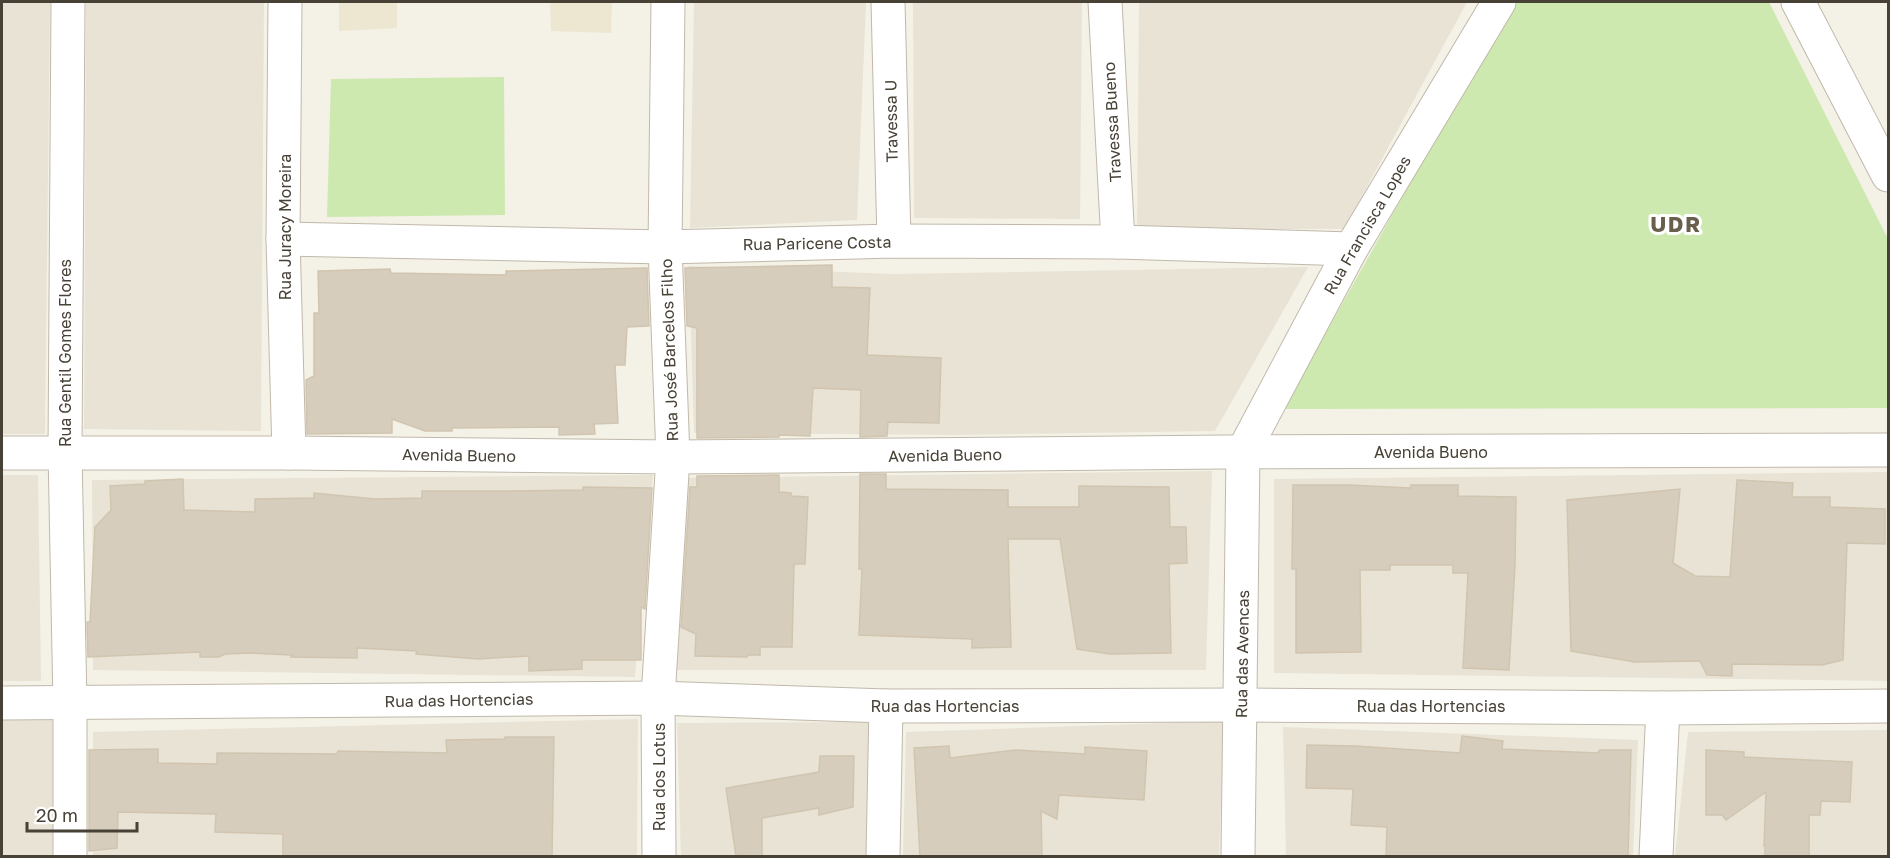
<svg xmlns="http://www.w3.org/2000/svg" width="1890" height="858" font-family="'Golos Text',sans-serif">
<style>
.residential{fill:#e8e3d5}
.education{fill:#ede6d1}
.green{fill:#cde9af}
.building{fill:#d6cdbc;stroke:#d1c5b0;stroke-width:1.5}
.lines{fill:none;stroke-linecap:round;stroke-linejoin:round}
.street-casing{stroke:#c0b9aa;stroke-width:35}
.street{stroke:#fff;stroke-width:33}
.labels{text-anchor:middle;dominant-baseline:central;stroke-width:6;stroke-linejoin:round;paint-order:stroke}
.street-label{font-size:16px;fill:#474136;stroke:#fff}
.district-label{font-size:22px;font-weight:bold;letter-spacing:1.5px;fill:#6a5f4d;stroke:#fff}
</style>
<rect width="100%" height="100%" fill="#f4f1e7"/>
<g class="residential">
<polygon points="2,2 50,2 45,434 2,434"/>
<polygon points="86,2 264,2 261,431 84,429"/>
<polygon points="694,2 866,2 857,220 690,228"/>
<polygon points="913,2 1082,2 1080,219 914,218"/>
<polygon points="1139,2 1467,2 1344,229 1137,229"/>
<polygon points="689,266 892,274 1308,267 1215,431 957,435 694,433"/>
<polygon points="1212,471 1206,670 676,670 684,478"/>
<polygon points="1888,472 1888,681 1274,673 1274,479"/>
<polygon points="2,475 38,475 41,681 2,681"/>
<polygon points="653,475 635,677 93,670 92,480"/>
<polygon points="2,714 55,715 57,856 2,856"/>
<polygon points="638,719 637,856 93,856 93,732"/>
<polygon points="1224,721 1219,856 903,856 906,732"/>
<polygon points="871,722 867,856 681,856 677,723"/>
<polygon points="1283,727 1638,740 1633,856 1286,856"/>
<polygon points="1888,730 1888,856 1675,856 1688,732"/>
</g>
<g class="education">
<polygon points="339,2 397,2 397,28 339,31"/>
<polygon points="550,2 612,2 611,33 551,31"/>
</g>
<g class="green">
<polygon points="1512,2 1769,2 1888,239 1888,408 1283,409"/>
<polygon points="504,77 505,215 327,217 331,79"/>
</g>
<g class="building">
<polygon points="832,265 832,287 870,288 867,355 941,358 939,423 888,422 887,436 860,437 861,390 813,388 810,436 779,435 779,437 697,438 697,328 687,326 685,268"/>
<polygon points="647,268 649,326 627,327 625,365 615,365 618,423 594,424 595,434 559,435 559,427 452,428 452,431 425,431 392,419 392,433 307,434 306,380 314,376 314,313 319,313 318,271 390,269 391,273 506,275 506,271"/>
<polygon points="860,474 886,474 886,489 1008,490 1008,507 1079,507 1079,486 1169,487 1170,527 1186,527 1187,563 1169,564 1171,653 1110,654 1077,649 1060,539 1008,539 1011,647 972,648 972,639 859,635 862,569 859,569"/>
<polygon points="779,475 779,492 791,493 791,496 808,497 805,564 794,564 792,647 760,647 760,655 748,655 747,657 695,656 696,634 681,627 690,487 697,487 697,476"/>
<polygon points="183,479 184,510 255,512 255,499 314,498 314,493 375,499 422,498 422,491 511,491 583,490 583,487 652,488 645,609 641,607 641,660 582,660 582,669 529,671 529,656 478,659 416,654 417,651 357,648 357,658 291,657 292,655 250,653 225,654 219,657 200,657 200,652 88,657 87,622 90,622 95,527 111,510 110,486 145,484 145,481"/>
<polygon points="1737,480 1793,483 1792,497 1830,497 1830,507 1885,509 1885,544 1847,543 1843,660 1822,665 1732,664 1732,676 1707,675 1700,661 1635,662 1571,651 1567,500 1680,489 1673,563 1695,576 1730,577"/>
<polygon points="1293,485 1349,485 1411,488 1411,485 1458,485 1458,496 1516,497 1515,565 1509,670 1463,668 1468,573 1453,573 1453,565 1390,565 1390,570 1360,570 1361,652 1296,653 1296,569 1292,569"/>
<polygon points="1462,736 1503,741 1502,749 1598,753 1600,750 1631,750 1628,856 1386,856 1387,827 1351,825 1353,789 1306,788 1307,745 1356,746 1460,753"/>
<polygon points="505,737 554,737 552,856 283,856 283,834 215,832 216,814 118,812 117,848 89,851 89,750 158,749 158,763 217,764 217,753 337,754 338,751 447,753 446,740 505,739"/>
<polygon points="949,746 950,758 1015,750 1085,754 1085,747 1147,751 1144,800 1059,795 1057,819 1041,811 1042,856 920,856 914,748"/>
<polygon points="1706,750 1744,752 1744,757 1852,762 1850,802 1821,801 1820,815 1809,815 1809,856 1765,856 1765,846 1764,846 1766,792 1726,820 1722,815 1706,815"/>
<polygon points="820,756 854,756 853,807 819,815 819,808 762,818 762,856 736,856 726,788 819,772"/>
</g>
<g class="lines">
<g class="street-casing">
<g id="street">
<polyline points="68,2 65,452 70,704 70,856"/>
<polyline points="285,2 283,239 289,453"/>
<polyline points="888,2 894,241"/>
<polyline points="1105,2 1118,242"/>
<polyline points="1798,2 1888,175"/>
<polyline points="283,239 665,247 894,241 1118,242 1351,249"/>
<polyline points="2,453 289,453 673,457 1226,452 1888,450"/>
<polyline points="2,703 658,698 886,706 1241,705 1663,708 1888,706"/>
<polyline points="659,856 658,698 673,457 665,247 668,2"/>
<polyline points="883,856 886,706"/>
<polyline points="1238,856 1243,452 1351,249 1499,2"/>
<polyline points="1656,856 1663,708"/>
</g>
</g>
<use href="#street" class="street"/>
</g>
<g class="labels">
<g class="street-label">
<text transform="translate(891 121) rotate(-91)">Travessa U</text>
<text transform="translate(1112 122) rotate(-93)">Travessa Bueno</text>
<text transform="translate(1367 225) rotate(-60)">Rua Francisca Lopes</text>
<text transform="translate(285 227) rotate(-90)">Rua Juracy Moreira</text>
<text transform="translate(817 243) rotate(-1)">Rua Paricene Costa</text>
<text transform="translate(669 350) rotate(-92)">Rua José Barcelos Filho</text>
<text transform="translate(65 353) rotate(-90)">Rua Gentil Gomes Flores</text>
<text x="1431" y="452">Avenida Bueno</text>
<text transform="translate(459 455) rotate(1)">Avenida Bueno</text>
<text transform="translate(945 455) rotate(-1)">Avenida Bueno</text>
<text transform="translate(1242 654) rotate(-89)">Rua das Avencas</text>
<text transform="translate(459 700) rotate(-1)">Rua das Hortencias</text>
<text x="945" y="706">Rua das Hortencias</text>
<text x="1431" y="706">Rua das Hortencias</text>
<text transform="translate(659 777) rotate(-90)">Rua dos Lotus</text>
</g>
<g class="district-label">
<text x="1676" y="223">UDR</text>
</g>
</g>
<rect width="1890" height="858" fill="none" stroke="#474136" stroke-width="6"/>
<path d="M27 822v9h110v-9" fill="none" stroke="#474136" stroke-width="3"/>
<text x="36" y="822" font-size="18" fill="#474136" stroke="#ffffff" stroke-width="4.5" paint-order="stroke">20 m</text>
</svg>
